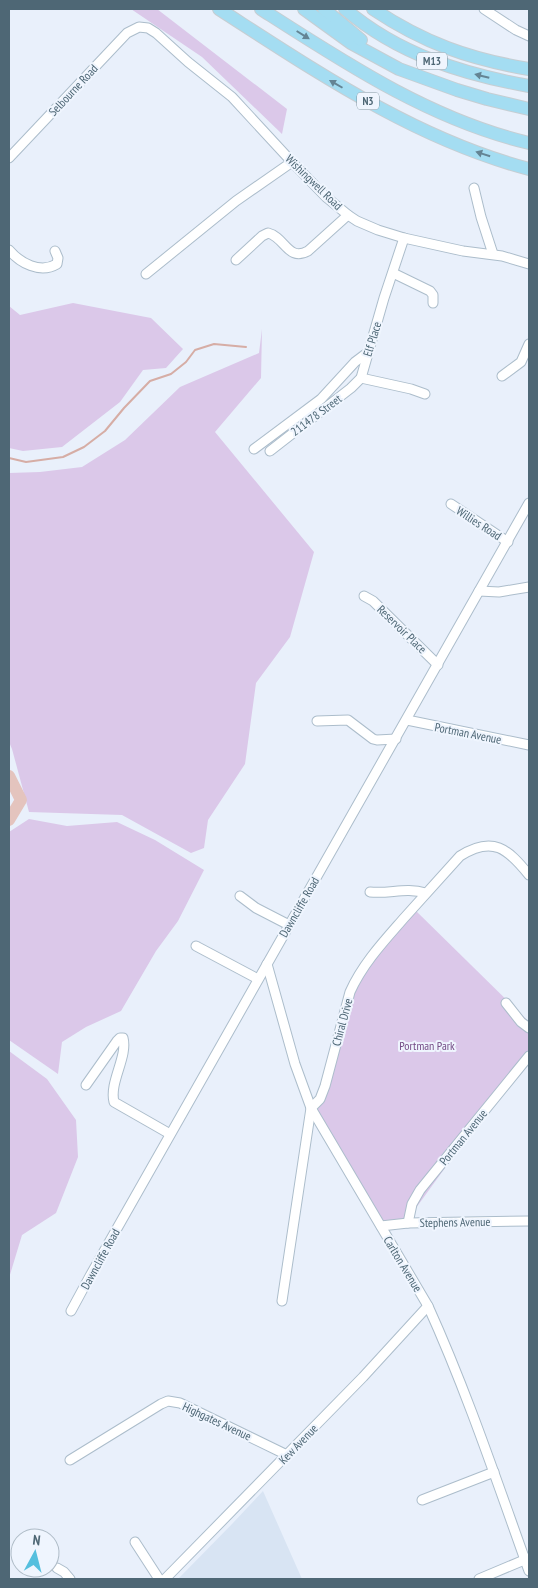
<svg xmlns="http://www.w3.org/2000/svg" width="538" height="1588" font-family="'PT Sans Narrow',sans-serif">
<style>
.residential{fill:#d8e4f3}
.green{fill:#dbc8e9}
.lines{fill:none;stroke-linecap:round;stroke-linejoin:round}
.stream{stroke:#d6ada5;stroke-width:2}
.river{stroke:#e4c4be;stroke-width:12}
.minor-casing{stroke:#acbdcb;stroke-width:11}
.highway-casing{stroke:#c6ced3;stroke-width:14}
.minor{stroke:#fff;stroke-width:9}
.highway{stroke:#a4ddf2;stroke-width:12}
.oneway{fill:#648494}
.labels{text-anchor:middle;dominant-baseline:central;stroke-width:4;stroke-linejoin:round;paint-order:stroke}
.shield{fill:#eff5fe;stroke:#7e929e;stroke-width:1}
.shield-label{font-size:11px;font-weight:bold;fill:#4e6775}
.street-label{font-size:12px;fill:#4e6775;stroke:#eff5fe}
.park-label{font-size:12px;fill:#754c86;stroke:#eff5fe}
</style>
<rect width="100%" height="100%" fill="#e9f0fb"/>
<polygon class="residential" points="263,1491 302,1579 178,1579 232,1524"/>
<g class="green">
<polygon points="131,9 157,9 287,109 282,134 202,57"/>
<polygon points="73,303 151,318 183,349 166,368 143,370 120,402 62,447 23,451 9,448 9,306 20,315"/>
<polygon points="262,329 261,378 215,432 314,552 290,637 256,683 245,764 208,820 204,848 191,853 122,815 29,812 12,749 9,742 9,473 40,472 82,467 125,440 180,387 259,353"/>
<polygon points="29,819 67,826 117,822 155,840 204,870 178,921 156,951 121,1011 86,1027 62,1042 58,1074 9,1040 9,832"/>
<polygon points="413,908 529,1022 529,1052 408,1219 385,1225 314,1106 355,981"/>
<polygon points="9,1051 47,1079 76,1120 78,1157 56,1213 22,1235 9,1278"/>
</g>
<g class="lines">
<polyline class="stream" points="9,458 26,462 63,457 84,447 105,431 124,408 150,381 171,374 186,362 195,350 214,344 246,347"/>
<polyline class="river" points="9,776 21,800 9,820"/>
<g class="minor-casing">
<g id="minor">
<polyline points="484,9 516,30 529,36"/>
<polyline points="9,158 127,33 139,27 148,28 156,33 188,62 232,97 292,162 326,197 348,215 357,221 378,230 404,238 463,251 502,256 529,264"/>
<polyline points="474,188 481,217 493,254"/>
<path d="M9,250C20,263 40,274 57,264L58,258L55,251"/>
<path d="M236,260L262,236L268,233C285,237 288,262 308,251L348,215"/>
<polyline points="393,273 430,291 433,295 433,303"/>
<polyline points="146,274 236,201 292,162"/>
<polyline points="502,376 521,362 529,344"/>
<polyline points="361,378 411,389 425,394"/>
<polyline points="254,449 321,399 355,362 367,353"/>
<polyline points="270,451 351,388 361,378 384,298 404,238"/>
<polyline points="451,504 508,542"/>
<polyline points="479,591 499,592 529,587"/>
<polyline points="364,596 373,601 438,665"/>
<polyline points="407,720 529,745"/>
<polyline points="317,721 348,720 373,739 377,740 396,739"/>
<path d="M370,892C391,894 405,887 426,893"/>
<polyline points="240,896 256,908 289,925"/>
<polyline points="196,946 258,979"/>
<path d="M267,964L295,1064L311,1108L428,1306C467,1392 497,1482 529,1571"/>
<polyline points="506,1003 521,1022 529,1028"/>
<path d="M86,1085L117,1041L120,1038H123C128,1057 109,1082 114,1102L170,1134"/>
<polyline points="408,1223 412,1204 420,1190 529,1056"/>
<polyline points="381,1226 408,1223 529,1221"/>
<path d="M282,1301L311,1108L320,1099L325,1086L350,992C363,963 385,940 405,917C424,896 442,876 460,856C493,835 508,849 529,875"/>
<polyline points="71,1311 90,1276 529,503"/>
<polyline points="70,1460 161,1404 168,1401 180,1403 287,1455"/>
<polyline points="422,1500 494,1472"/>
<polyline points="135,1542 159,1579"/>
<polyline points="57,1568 64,1572 70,1579"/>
<polyline points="165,1579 363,1377 428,1306"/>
<polyline points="479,1579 529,1558"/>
</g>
</g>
<g class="highway-casing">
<g id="highway">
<path d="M219,9C317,72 415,139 529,169"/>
<path d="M261,9C345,63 431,120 529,143"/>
<polyline points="304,9 351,43 399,69 457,90 487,99 529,109"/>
<polyline points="324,9 361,40"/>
<path d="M345,9C398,54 462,74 529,86"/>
<path d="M373,9C424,43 469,59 529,69"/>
</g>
</g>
<use href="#minor" class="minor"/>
<use href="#highway" class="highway"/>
</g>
<defs><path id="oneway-solid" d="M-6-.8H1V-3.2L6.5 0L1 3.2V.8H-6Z" transform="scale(1.25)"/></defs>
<g class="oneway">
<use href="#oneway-solid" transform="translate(303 35) rotate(32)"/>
<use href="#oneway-solid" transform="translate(482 76) rotate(-166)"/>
<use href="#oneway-solid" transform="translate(336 84) rotate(-150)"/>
<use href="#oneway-solid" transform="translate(483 154) rotate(-162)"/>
</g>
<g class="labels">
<g class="shield">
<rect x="417" y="52.5" width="30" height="17" rx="4"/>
<rect x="357" y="92.5" width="22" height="17" rx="4"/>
</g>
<g class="shield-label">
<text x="432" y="61">M13</text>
<text x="368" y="101">N3</text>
</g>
<g class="street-label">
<text transform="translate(73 90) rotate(-47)">Selbourne Road</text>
<text transform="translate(314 182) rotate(44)">Wishingwell Road</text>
<text transform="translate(372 339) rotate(-73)">Elf Place</text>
<text transform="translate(316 415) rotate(-37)">211478 Street</text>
<text transform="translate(479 523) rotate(33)">Willies Road</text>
<text transform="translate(402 629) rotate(44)">Reservoir Place</text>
<text transform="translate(468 733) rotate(11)">Portman Avenue</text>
<text transform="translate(299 907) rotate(-60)">Dawncliffe Road</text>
<text transform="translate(342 1022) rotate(-75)">Chiral Drive</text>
<text transform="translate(463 1137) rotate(-51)">Portman Avenue</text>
<text transform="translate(455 1222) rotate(-1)">Stephens Avenue</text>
<text transform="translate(100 1259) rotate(-61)">Dawncliffe Road</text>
<text transform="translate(403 1264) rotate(59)">Carlton Avenue</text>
<text transform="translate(217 1421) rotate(25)">Highgates Avenue</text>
<text transform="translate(298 1444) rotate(-46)">Kew Avenue</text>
</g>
<g class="park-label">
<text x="427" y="1045">Portman Park</text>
</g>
</g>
<rect width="538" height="1588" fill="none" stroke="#4e6775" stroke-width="20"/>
<g transform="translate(35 1553) rotate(7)"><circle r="24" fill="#eff5fe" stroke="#afbcc7"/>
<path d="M0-4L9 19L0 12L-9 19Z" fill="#55bfde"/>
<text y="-8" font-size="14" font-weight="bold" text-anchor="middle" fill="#4e6775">N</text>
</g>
</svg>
